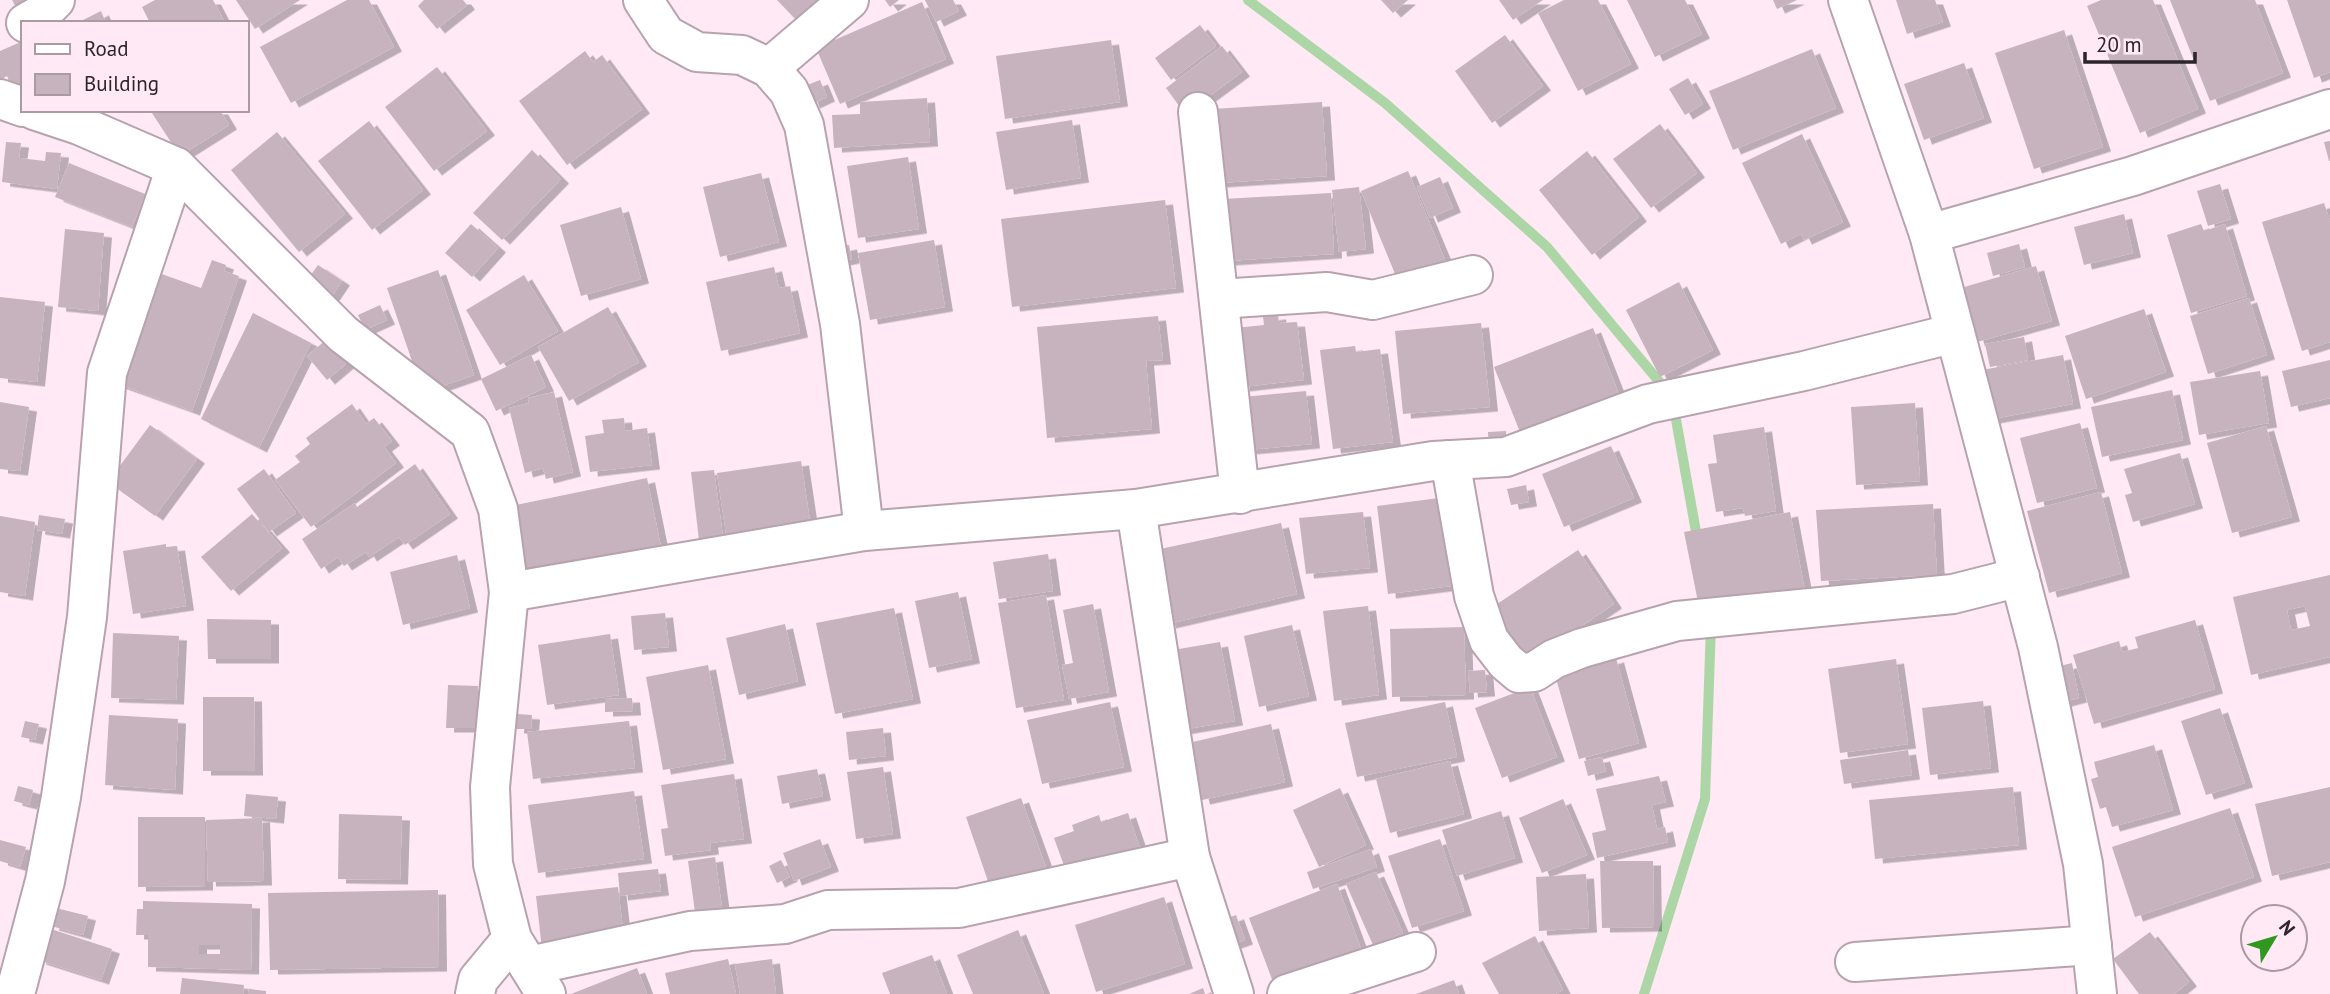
<svg xmlns="http://www.w3.org/2000/svg" width="2330" height="994" font-family="'PT Sans',sans-serif">
<style>
.lines{fill:none;stroke-linecap:round;stroke-linejoin:round}
.stream{stroke:#add6a7;stroke-width:10}
.building{fill:#c7b3be;fill-rule:evenodd;filter:url(#shadow)}
.minor-casing{stroke:#b7a3ae;stroke-width:42}
.minor{stroke:#fff;stroke-width:38}
</style>
<defs>
<filter id="shadow"><feDropShadow dx="8" dy="4.5" stdDeviation="0" flood-color="#0004"/></filter>
</defs>
<rect width="100%" height="100%" fill="#fee9f5"/>
<g class="lines">
<g class="stream">
<polyline points="1248,0 1385,103 1547,247 1672,397 1698,543"/>
<polyline points="1644,994 1705,799 1711,625"/>
</g>
</g>
<g class="building">
<polygon points="12,0 40,0 18,11"/>
<polygon points="155,0 213,0 225,23 150,23 142,7"/>
<polygon points="236,0 300,0 255,29"/>
<polygon points="347,0 369,0 394,47 291,103 260,47"/>
<polygon points="424,0 463,0 467,5 437,29 418,6"/>
<polygon points="777,0 820,0 798,22"/>
<polygon points="885,0 899,0 890,7"/>
<polygon points="925,0 953,0 959,11 936,22"/>
<polygon points="1381,0 1408,0 1393,13"/>
<polygon points="1499,0 1543,0 1513,20"/>
<polygon points="1564,0 1598,0 1631,64 1578,91 1538,13"/>
<polygon points="1627,0 1685,0 1702,34 1655,57"/>
<polygon points="1773,0 1797,0 1777,9"/>
<polygon points="1896,0 1935,0 1943,22 1907,34"/>
<polygon points="2101,0 2153,0 2198,109 2140,133 2087,6"/>
<polygon points="2170,0 2255,0 2283,73 2210,101"/>
<polygon points="2287,0 2330,0 2330,72 2314,78"/>
<polygon points="922,2 946,59 840,104 816,48"/>
<polygon points="101,11 106,23 77,23"/>
<polygon points="1200,25 1216,46 1171,80 1155,58"/>
<polygon points="2064,30 2103,147 2034,169 1995,53"/>
<polygon points="1505,35 1543,86 1492,123 1455,71"/>
<polygon points="1111,40 1120,102 1005,119 996,56"/>
<polygon points="23,41 23,95 13,88 7,76 0,80 0,51"/>
<polygon points="1222,46 1242,72 1185,114 1166,88"/>
<polygon points="1812,49 1836,108 1733,150 1709,91"/>
<polygon points="585,51 593,62 602,55 642,109 567,165 519,101"/>
<polygon points="1964,63 1984,118 1924,140 1904,84"/>
<polygon points="437,67 487,131 434,171 385,107"/>
<polygon points="1688,78 1703,104 1685,115 1669,89"/>
<polygon points="820,80 827,97 812,104 805,86"/>
<polygon points="927,98 930,142 834,148 832,115 860,114 860,102"/>
<polygon points="1322,102 1327,176 1218,183 1213,109"/>
<polygon points="150,110 220,110 229,125 180,156"/>
<polygon points="1072,120 1081,178 1006,190 996,132"/>
<polygon points="369,121 423,190 372,230 318,161"/>
<polygon points="1660,124 1697,173 1651,208 1613,159"/>
<polygon points="277,132 345,214 299,252 231,170"/>
<polygon points="1802,134 1843,222 1804,240 1801,234 1781,244 1742,163"/>
<polygon points="2330,141 2330,161 2329,161 2324,142"/>
<polygon points="6,142 21,143 19,158 45,161 46,152 61,153 57,189 2,182"/>
<polygon points="532,150 561,179 502,240 473,213"/>
<polygon points="1587,151 1639,217 1592,255 1539,190"/>
<polygon points="908,157 919,229 858,238 847,166"/>
<polygon points="69,163 145,194 132,227 55,197"/>
<polygon points="1408,171 1448,267 1400,286 1361,191"/>
<polygon points="761,173 779,242 720,257 703,187"/>
<polygon points="1440,177 1453,208 1430,218 1417,187"/>
<polygon points="2220,184 2231,219 2208,226 2197,191"/>
<polygon points="1359,187 1366,249 1339,252 1332,190"/>
<polygon points="1331,193 1334,254 1227,261 1223,199"/>
<polygon points="1165,200 1176,288 1012,307 1001,219"/>
<polygon points="2324,203 2330,221 2330,342 2302,351 2262,222"/>
<polygon points="621,207 641,279 581,296 560,225"/>
<polygon points="2124,214 2133,253 2084,265 2074,227"/>
<polygon points="471,224 498,248 472,277 445,253"/>
<polygon points="2201,224 2204,231 2225,224 2247,296 2191,313 2167,235"/>
<polygon points="65,229 104,233 98,311 58,307"/>
<polygon points="934,240 945,307 870,320 858,253"/>
<polygon points="2019,244 2025,267 1993,276 1987,253"/>
<polygon points="849,245 852,259 832,263 829,249"/>
<polygon points="212,260 226,265 224,271 239,276 192,411 117,384 156,272 201,288"/>
<polygon points="318,265 342,281 327,303 303,286"/>
<polygon points="2036,266 2052,321 1977,342 1961,288"/>
<polygon points="774,267 779,288 790,286 800,333 721,351 706,282"/>
<polygon points="438,270 474,375 428,391 419,366 414,367 387,288"/>
<polygon points="524,275 558,331 500,365 466,310"/>
<polygon points="1679,282 1713,350 1660,377 1626,310"/>
<polygon points="0,297 45,302 37,382 0,378"/>
<polygon points="2249,298 2267,355 2208,374 2190,316"/>
<polygon points="380,305 387,320 365,330 358,315"/>
<polygon points="608,307 639,362 569,401 538,347"/>
<polygon points="2144,309 2166,372 2086,399 2065,336"/>
<polygon points="253,313 311,343 259,448 201,419"/>
<polygon points="1278,315 1279,323 1297,322 1304,380 1242,387 1235,328 1264,325 1263,317"/>
<polygon points="1158,316 1163,360 1146,361 1152,429 1047,438 1037,327"/>
<polygon points="1481,323 1490,407 1403,414 1395,331"/>
<polygon points="1593,328 1620,397 1522,437 1494,367"/>
<polygon points="2024,337 2028,360 1990,367 1985,344"/>
<polygon points="326,340 346,364 327,380 307,356"/>
<polygon points="1355,346 1356,352 1380,349 1393,442 1333,449 1320,350"/>
<polygon points="531,355 546,387 496,411 481,379"/>
<polygon points="2063,355 2073,404 1992,419 1982,370"/>
<polygon points="2330,360 2330,398 2291,407 2282,371"/>
<polygon points="2260,371 2269,423 2199,435 2190,382"/>
<polygon points="2172,390 2183,440 2102,457 2091,407"/>
<polygon points="1306,391 1312,444 1247,450 1242,397"/>
<polygon points="554,392 573,472 546,479 543,468 525,473 509,408 529,403 528,398"/>
<polygon points="0,402 29,407 20,471 0,469"/>
<polygon points="1915,403 1920,481 1856,485 1851,407"/>
<polygon points="352,404 366,424 374,418 392,441 384,447 396,463 311,527 275,480 300,462 295,456 310,444 306,438"/>
<polygon points="624,418 625,431 647,428 652,465 590,472 585,436 604,433 602,420"/>
<polygon points="2080,423 2097,488 2037,503 2020,438"/>
<polygon points="150,425 197,459 155,516 108,482"/>
<polygon points="2266,426 2292,517 2232,533 2207,443"/>
<polygon points="1764,427 1776,511 1745,516 1743,508 1716,512 1708,464 1717,463 1713,435"/>
<polygon points="1506,431 1507,453 1489,454 1488,432"/>
<polygon points="1611,446 1634,498 1564,527 1542,474"/>
<polygon points="2180,453 2195,504 2133,522 2125,495 2132,493 2124,469"/>
<polygon points="801,461 811,528 727,540 717,473"/>
<polygon points="415,464 450,514 405,545 399,537 369,557 366,552 344,566 338,557 321,569 302,539 355,503 357,507"/>
<polygon points="264,469 296,513 269,532 237,489"/>
<polygon points="714,470 723,537 699,540 691,472"/>
<polygon points="647,478 663,557 527,584 511,506"/>
<polygon points="1526,485 1529,502 1511,505 1507,489"/>
<polygon points="2101,492 2122,573 2049,593 2027,511"/>
<polygon points="1439,498 1451,586 1388,594 1377,506"/>
<polygon points="1933,504 1937,575 1821,581 1816,510"/>
<polygon points="1363,512 1370,568 1306,574 1299,518"/>
<polygon points="1790,512 1806,597 1701,617 1684,532"/>
<polygon points="252,514 282,548 231,591 201,557"/>
<polygon points="39,515 65,519 62,534 37,530"/>
<polygon points="0,516 35,522 25,596 0,592"/>
<polygon points="1281,523 1297,594 1168,624 1151,551"/>
<polygon points="166,544 166,547 177,546 186,606 133,614 123,551"/>
<polygon points="1578,550 1614,604 1528,662 1491,608"/>
<polygon points="1048,554 1053,591 999,599 993,562"/>
<polygon points="457,555 470,608 403,625 390,572"/>
<path d="M2330,575V657L2251,675L2233,597ZM2305,606L2310,626L2291,630L2287,610Z"/>
<polygon points="958,592 972,659 929,668 915,601"/>
<polygon points="1046,595 1064,700 1016,708 998,603"/>
<polygon points="1093,604 1109,692 1069,699 1062,665 1073,663 1063,610"/>
<polygon points="1368,606 1379,695 1334,701 1323,611"/>
<polygon points="894,608 913,699 835,714 816,623"/>
<polygon points="665,613 669,647 634,650 631,616"/>
<polygon points="207,619 271,620 271,659 208,659"/>
<polygon points="2195,620 2215,689 2094,724 2073,655 2119,641 2122,652 2138,648 2135,637"/>
<polygon points="785,624 798,681 739,695 726,638"/>
<polygon points="1292,625 1309,696 1259,707 1244,636"/>
<polygon points="1464,627 1466,695 1392,697 1390,629"/>
<polygon points="113,633 179,636 176,700 111,698"/>
<polygon points="610,634 619,695 547,705 538,645"/>
<polygon points="1220,642 1235,721 1181,730 1167,651"/>
<polygon points="1616,658 1639,743 1579,759 1555,675"/>
<polygon points="1896,659 1908,744 1840,753 1828,669"/>
<polygon points="2072,663 2079,698 2060,703 2052,668"/>
<polygon points="708,665 726,759 663,770 646,677"/>
<polygon points="1485,670 1487,692 1470,693 1468,671"/>
<polygon points="448,685 478,686 477,728 446,728"/>
<polygon points="1530,687 1557,757 1502,778 1475,708"/>
<polygon points="203,697 254,697 255,771 203,771"/>
<polygon points="632,698 633,711 605,712 605,699"/>
<polygon points="1983,701 1991,768 1930,775 1922,708"/>
<polygon points="1110,702 1124,767 1042,784 1027,720"/>
<polygon points="1445,702 1457,757 1357,777 1345,723"/>
<polygon points="2220,708 2245,783 2206,795 2181,721"/>
<polygon points="517,714 532,715 531,729 516,729"/>
<polygon points="109,715 178,719 175,790 105,785"/>
<polygon points="25,721 39,724 35,740 21,737"/>
<polygon points="629,721 635,768 533,779 527,732"/>
<polygon points="1271,724 1285,782 1202,800 1188,743"/>
<polygon points="883,728 886,756 849,760 846,732"/>
<polygon points="2154,745 2173,810 2112,827 2106,807 2100,809 2091,779 2098,777 2094,762"/>
<polygon points="1908,750 1912,775 1844,784 1840,760"/>
<polygon points="1602,757 1606,771 1588,776 1584,761"/>
<polygon points="1450,761 1464,814 1390,833 1376,779"/>
<polygon points="883,767 893,834 856,839 847,772"/>
<polygon points="817,769 823,796 782,804 777,776"/>
<polygon points="734,774 744,839 710,843 711,850 665,856 661,829 668,828 661,785"/>
<polygon points="1659,776 1666,802 1652,805 1657,829 1665,827 1668,842 1597,858 1592,833 1606,830 1596,789"/>
<polygon points="18,786 33,790 29,805 14,801"/>
<polygon points="2013,787 2019,845 1875,859 1869,800"/>
<polygon points="2330,787 2330,862 2272,876 2255,804"/>
<polygon points="1340,788 1366,845 1319,867 1293,810"/>
<polygon points="634,791 644,859 538,873 528,805"/>
<polygon points="246,794 278,797 276,819 244,816"/>
<polygon points="1021,798 1048,873 992,893 966,817"/>
<polygon points="1563,799 1587,855 1542,873 1519,818"/>
<polygon points="2230,808 2254,877 2135,917 2112,847"/>
<polygon points="1501,811 1515,858 1457,876 1442,830"/>
<polygon points="1128,813 1143,857 1070,882 1054,838 1074,831 1072,825 1099,815 1101,822"/>
<polygon points="339,814 402,816 400,880 338,879"/>
<polygon points="138,817 205,817 205,886 138,887"/>
<polygon points="262,818 264,881 208,882 206,820"/>
<polygon points="820,839 831,867 794,881 783,853"/>
<polygon points="1440,839 1464,911 1412,928 1388,856"/>
<polygon points="0,840 26,847 20,867 0,861"/>
<polygon points="1371,849 1377,867 1313,889 1307,872"/>
<polygon points="715,857 722,908 695,912 688,861"/>
<polygon points="781,860 790,877 777,883 769,866"/>
<polygon points="1600,861 1653,861 1654,927 1602,928"/>
<polygon points="658,869 661,891 620,896 618,873"/>
<polygon points="1376,872 1403,933 1373,945 1346,884"/>
<polygon points="1586,874 1589,928 1539,931 1536,877"/>
<polygon points="1337,884 1361,949 1273,982 1249,918"/>
<polygon points="618,887 625,948 543,958 536,896"/>
<polygon points="438,890 439,967 270,970 268,893"/>
<polygon points="1164,897 1185,964 1096,992 1075,925"/>
<path d="M143,901L252,904L251,970L148,967V935H136L137,909H143ZM199,945H220V954H199Z"/>
<polygon points="56,908 88,916 83,935 51,926"/>
<polygon points="1236,915 1245,940 1228,946 1219,921"/>
<polygon points="48,928 112,949 101,980 38,960"/>
<polygon points="1018,930 1044,994 973,994 957,955"/>
<polygon points="2150,932 2189,982 2174,994 2139,994 2113,959"/>
<polygon points="1535,936 1563,990 1555,994 1499,994 1482,963"/>
<polygon points="932,955 947,994 890,994 882,973"/>
<polygon points="728,959 736,994 670,994 665,973"/>
<polygon points="772,959 776,994 740,994 735,964"/>
<polygon points="637,968 647,994 571,994"/>
<polygon points="182,978 244,985 243,994 180,994"/>
<polygon points="1454,980 1459,994 1416,994"/>
<polygon points="1203,988 1205,994 1189,994"/>
<polygon points="249,989 266,991 266,994 248,994"/>
</g>
<g class="lines">
<g class="minor-casing">
<g id="minor">
<polyline points="643,0 666,35 697,52 742,55 769,68 789,91 804,125 840,324 864,531"/>
<polyline points="1848,0 1929,234 2038,647 2083,864 2097,994"/>
<polyline points="26,23 40,15 55,0"/>
<polyline points="769,68 849,0"/>
<polyline points="0,99 23,107"/>
<polyline points="34,110 79,125 176,167 343,334 470,432 498,509 509,592 490,787 493,864 512,939 546,994"/>
<polyline points="1198,112 1240,494"/>
<polyline points="1929,234 2133,176 2330,109"/>
<polyline points="1219,299 1327,292 1373,300 1473,275"/>
<polyline points="1450,460 1474,596 1489,640 1506,662 1519,673 1534,672 1554,659 1582,648 1677,621 1953,594 2020,577"/>
<polyline points="1136,509 1190,857 1234,994"/>
<polyline points="509,592 864,531 1136,509 1433,461 1506,457 1648,404 1804,371 1955,333"/>
<polyline points="1855,962 2092,945"/>
<polyline points="529,966 690,931 785,924 828,910 959,908 1190,857"/>
<polyline points="15,994 45,881 61,797 87,617 107,373 176,167"/>
<polyline points="475,994 478,980 512,939"/>
<polyline points="1287,994 1416,952"/>
</g>
</g>
<use href="#minor" class="minor"/>
</g>
<rect x="21" y="21" width="228" height="91" fill="#fee9f5" stroke="#aa9ba3" stroke-width="2"/>
<rect x="35" y="44" width="35" height="10" fill="#ffffff" stroke="#aa9ba3" stroke-width="2"/>
<text x="84" y="56" font-size="21" fill="#2c2529">Road</text>
<rect x="35" y="74" width="35" height="21" fill="#c7b3be" stroke="#aa9ba3" stroke-width="2"/>
<text x="84" y="91" font-size="21" fill="#2c2529">Building</text>
<g transform="translate(2274 938) rotate(52)"><circle r="33" fill="#fee9f5" stroke="#aa9ba3" stroke-width="2"/>
<path d="M0-5L12 26L0 18L-12 26Z" fill="#309821"/>
<text y="-10" font-size="19" font-weight="bold" text-anchor="middle" fill="#2c2529">N</text>
</g>
<path d="M2085 52v10h110v-10" fill="none" stroke="#2c2529" stroke-width="3.5"/>
<text x="2096" y="52" font-size="21" fill="#2c2529" stroke="#fee9f5" stroke-width="5" paint-order="stroke">20 m</text>
</svg>
